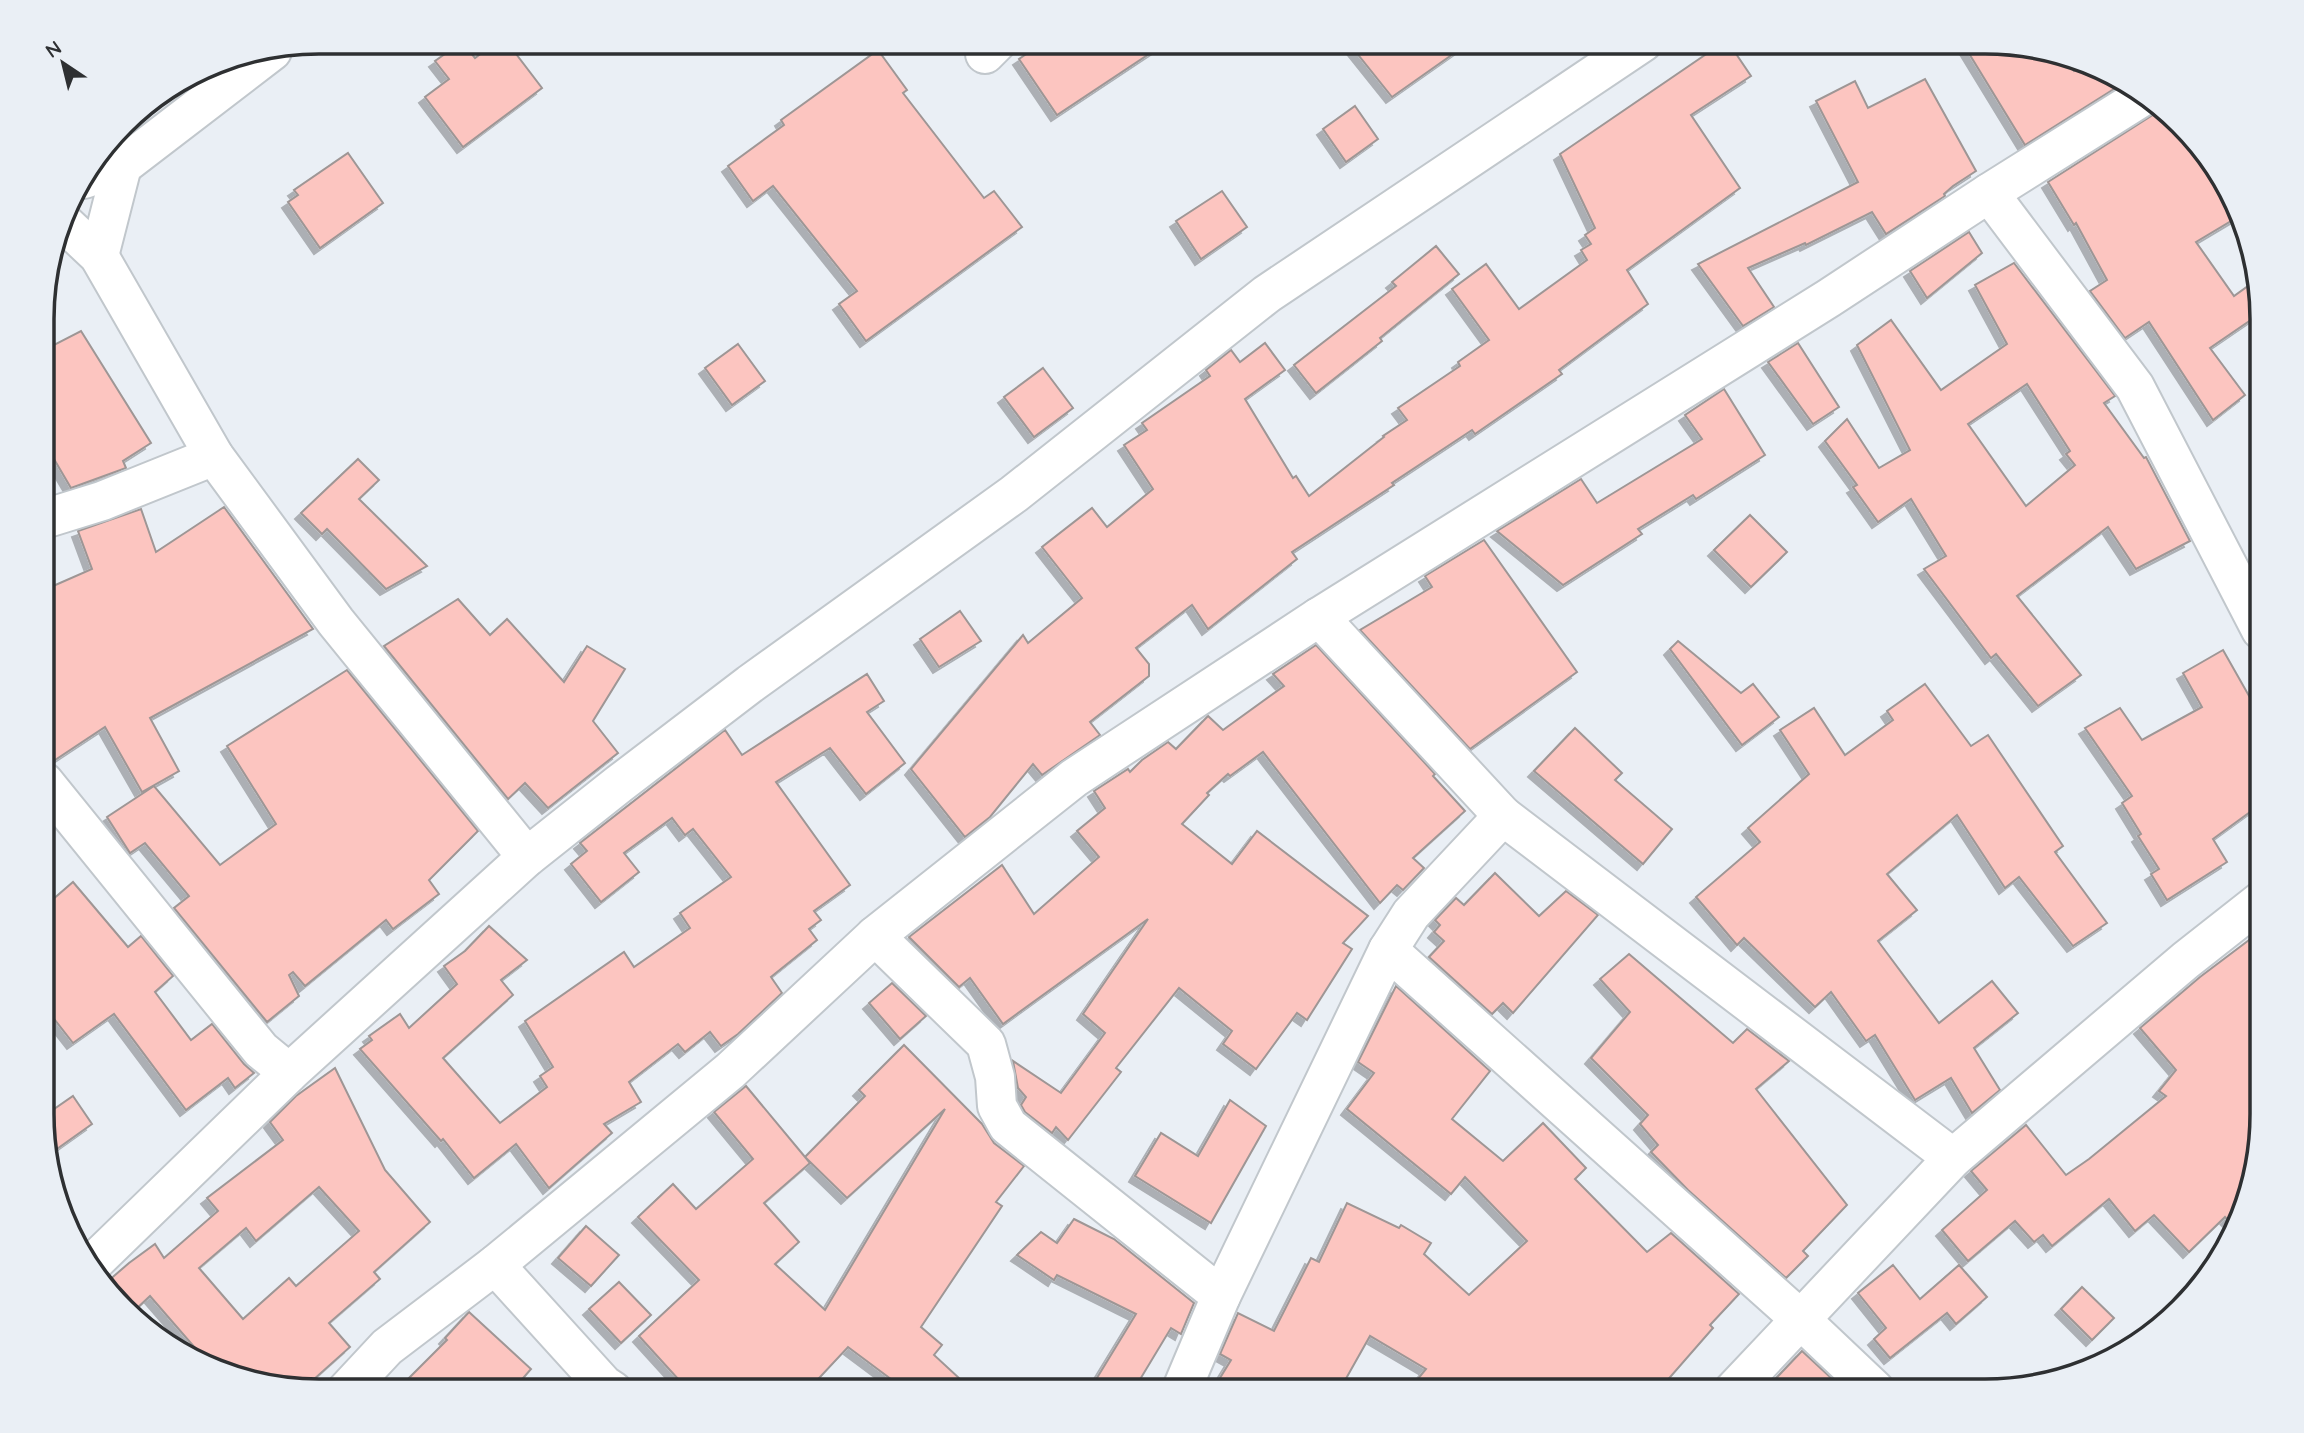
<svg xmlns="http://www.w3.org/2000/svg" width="2304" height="1433" font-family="Quicksand,sans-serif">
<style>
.building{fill:#fcc5c0;stroke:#9e9695;stroke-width:2;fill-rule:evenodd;filter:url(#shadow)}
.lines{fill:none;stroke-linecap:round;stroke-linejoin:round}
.minor-casing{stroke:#c1c7cc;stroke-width:42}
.minor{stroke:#fff;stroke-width:38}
.rim{fill:none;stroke:#2e3032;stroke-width:3.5}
</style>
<defs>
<filter id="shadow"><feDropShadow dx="-6" dy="6" stdDeviation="0" flood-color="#0004"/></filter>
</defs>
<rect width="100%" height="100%" fill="#eaeff5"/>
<g class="building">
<polygon points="462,42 475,58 496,42 507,42 542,88 463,147 425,97 449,79 435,61"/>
<polygon points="1044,42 1167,42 1057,115 1019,59"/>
<polygon points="1348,42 1470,42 1392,97"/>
<polygon points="1724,42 1728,42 1751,76 1691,115 1740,188 1627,270 1648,304 1559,370 1562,374 1475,434 1472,430 1392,483 1394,485 1292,552 1297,559 1208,629 1192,605 1136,648 1149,664 1149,676 1090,722 1100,735 1042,775 1033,764 990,817 965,837 911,769 1023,635 1028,643 1082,598 1042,547 1092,508 1107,527 1153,489 1124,445 1147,430 1142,423 1210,376 1206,370 1231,350 1240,362 1265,343 1285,370 1245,399 1293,478 1296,476 1309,496 1384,437 1383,436 1407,420 1398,408 1460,366 1458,362 1489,340 1452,289 1486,264 1519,309 1587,260 1581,250 1591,244 1585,235 1595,228 1560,154"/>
<polygon points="1962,42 1985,42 2062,55 2074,71 2087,63 2125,82 2025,145"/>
<polygon points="878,50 907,90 903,93 984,198 994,191 1022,227 866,341 839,304 857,291 773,186 753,201 728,166 784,125 781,120"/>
<polygon points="1925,79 1976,171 1953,186 1944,194 1945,196 1886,234 1872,212 1806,245 1805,243 1748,268 1774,307 1743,326 1698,264 1858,182 1816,101 1855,81 1868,108"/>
<polygon points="1355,106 1378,139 1346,162 1323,129"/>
<polygon points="2159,111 2210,165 2231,201 2236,218 2196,242 2234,296 2255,281 2261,301 2261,313 2210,348 2245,395 2213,420 2149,322 2125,338 2090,291 2107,280 2076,223 2074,225 2048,182"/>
<polygon points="348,153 383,203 320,248 288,202 298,195 294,190"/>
<polygon points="1222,191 1247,227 1201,259 1176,221"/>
<polygon points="1969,232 1982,253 1927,298 1910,271"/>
<polygon points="1436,246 1459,274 1380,338 1382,341 1316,393 1294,365 1396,286 1392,282"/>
<path d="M2014,263L2115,396L2104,403L2144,458L2146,457L2190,541L2136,569L2108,527L2017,596L2081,675L2038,706L1996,654L1991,658L1924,569L1946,556L1911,499L1878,522L1853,487L1857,485L1825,441L1847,419L1879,468L1910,450L1857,345L1891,320L1941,390L2007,344L1975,285ZM2027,384L2070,451L2066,454L2075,465L2026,506L1968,424Z"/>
<polygon points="81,331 151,443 123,461 126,468 71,488 44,442 44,350"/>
<polygon points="1798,343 1839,407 1813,424 1768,362"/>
<polygon points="738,344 765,381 732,405 705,368"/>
<polygon points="1043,368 1073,408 1034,437 1004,397"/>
<polygon points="1724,389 1765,455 1696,499 1693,495 1638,529 1642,534 1563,585 1497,531 1581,479 1597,503 1702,439 1685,415"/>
<polygon points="358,459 379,480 359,499 427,566 386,589 327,529 322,534 301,513"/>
<polygon points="224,507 313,629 150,718 179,771 142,792 105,727 52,762 44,761 44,590 92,569 78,531 141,509 156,552"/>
<polygon points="1750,515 1787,552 1751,587 1714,550"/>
<polygon points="1484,540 1577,672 1470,749 1360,630 1432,587 1425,576"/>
<polygon points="458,599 490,635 507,619 564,682 587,646 625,669 593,721 618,753 548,808 525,783 508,799 384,646"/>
<polygon points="960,611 981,641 939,667 920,639"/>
<polygon points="1678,641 1741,693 1753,684 1779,717 1742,745 1670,649"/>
<polygon points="1316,645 1435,774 1433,776 1465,811 1413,858 1424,868 1403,890 1397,885 1380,903 1263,752 1230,776 1228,774 1207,793 1209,795 1182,824 1232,864 1257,831 1368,916 1343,943 1352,949 1307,1020 1297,1013 1256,1069 1223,1044 1232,1031 1179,988 1116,1068 1121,1072 1068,1140 1056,1127 1052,1133 1025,1112 1021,1105 1026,1097 1018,1088 1013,1061 1061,1093 1105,1033 1083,1014 1148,919 1003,1024 970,978 959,987 909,937 1002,865 1034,914 1099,857 1077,831 1105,808 1094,791 1128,769 1130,772 1142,760 1168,742 1176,749 1208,716 1223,730 1284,686 1273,674"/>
<polygon points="2223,650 2261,717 2261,804 2213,839 2227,862 2167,900 2151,874 2159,869 2138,836 2141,834 2122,803 2132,796 2085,728 2120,708 2142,740 2202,707 2183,673"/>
<polygon points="347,670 478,831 429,880 439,894 393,929 386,920 305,986 293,972 289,975 299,996 267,1022 174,908 189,896 145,843 130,853 107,817 154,786 220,865 276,824 227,746"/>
<polygon points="867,674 884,701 867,712 905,763 866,794 830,748 776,782 850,885 814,911 821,920 809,929 817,940 771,977 782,993 738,1034 721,1046 710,1032 685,1052 678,1044 629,1082 641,1102 604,1124 612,1133 549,1188 516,1144 474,1178 443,1139 441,1141 360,1049 372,1040 369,1036 400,1014 409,1028 457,984 444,966 465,951 489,926 527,960 501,980 513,995 443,1058 500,1123 547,1087 540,1076 553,1067 525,1021 624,952 634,967 690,928 680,913 731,877 693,829 685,835 672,818 624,853 639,872 601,902 571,864 587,851 580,843 725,730 742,755"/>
<polygon points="1925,684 1971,746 1988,735 2063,846 2055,852 2107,923 2073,946 2019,877 2005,888 1957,815 1887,874 1917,910 1878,941 1939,1023 1992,981 2018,1013 1974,1048 2000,1090 1972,1113 1951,1078 1915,1100 1875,1035 1866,1041 1831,992 1815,1007 1744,938 1737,945 1696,897 1760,842 1748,828 1809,774 1780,730 1814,708 1845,755 1893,720 1887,711"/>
<polygon points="1575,728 1622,773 1615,780 1672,829 1643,864 1534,771"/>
<polygon points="1495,873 1539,916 1566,891 1598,915 1513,1013 1503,1003 1492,1014 1429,957 1444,941 1434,932 1440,925 1435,920 1456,898 1464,905"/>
<polygon points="73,882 128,947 141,936 173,976 155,992 191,1040 212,1024 244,1064 254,1073 235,1088 228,1078 186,1110 114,1014 73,1043 44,1006 44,907"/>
<polygon points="2261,931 2261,1132 2247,1202 2229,1221 2225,1217 2189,1252 2154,1215 2135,1231 2109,1199 2052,1246 2043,1235 2034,1242 2015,1221 1968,1261 1942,1230 1987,1190 1971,1171 2026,1125 2066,1175 2089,1159 2166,1096 2159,1091 2176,1070 2140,1028 2200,977"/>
<polygon points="1629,954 1733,1043 1747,1029 1789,1061 1756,1089 1847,1205 1803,1251 1808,1256 1786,1278 1688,1190 1651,1152 1658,1145 1640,1124 1648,1115 1591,1058 1630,1012 1600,979"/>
<polygon points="892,983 926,1016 900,1039 869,1003"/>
<polygon points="1396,986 1490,1071 1452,1119 1503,1161 1543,1123 1586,1168 1575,1179 1647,1252 1671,1233 1739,1294 1710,1325 1713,1328 1658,1391 1408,1391 1426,1369 1370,1336 1339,1391 1212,1391 1231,1360 1220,1354 1238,1313 1274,1331 1311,1258 1319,1262 1347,1203 1399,1228 1401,1225 1431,1243 1424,1254 1469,1295 1527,1241 1465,1177 1451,1194 1347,1109 1374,1073 1358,1062"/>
<polygon points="904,1045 982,1124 994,1143 1024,1166 996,1202 1002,1206 921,1327 942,1345 934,1355 973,1391 907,1391 848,1347 807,1391 689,1391 639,1336 699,1280 638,1217 673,1184 696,1209 753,1159 714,1112 746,1086 810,1163 764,1203 799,1242 775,1264 825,1310 945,1109 847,1198 805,1157 865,1096 859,1090"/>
<path d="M335,1068L385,1170L430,1222L374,1272L380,1279L329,1323L350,1347L303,1389L247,1381L209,1364L150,1296L134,1311L107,1282L129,1263L155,1244L164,1258L218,1211L207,1198L283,1140L270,1122L296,1096ZM319,1187L359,1231L296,1286L289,1278L243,1319L199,1268L246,1228L256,1241Z"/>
<polygon points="73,1096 92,1124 47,1156 44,1150 44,1116"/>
<polygon points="1230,1100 1266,1126 1211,1223 1135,1176 1161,1133 1198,1156"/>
<polygon points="1074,1219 1114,1239 1194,1303 1181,1334 1171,1328 1133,1391 1089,1391 1136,1314 1057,1275 1054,1280 1017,1255 1041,1232 1057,1243"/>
<polygon points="586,1226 619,1255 591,1286 558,1258"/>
<polygon points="1893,1265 1920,1299 1959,1265 1987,1297 1956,1324 1947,1313 1890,1358 1874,1339 1886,1328 1858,1293"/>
<polygon points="619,1282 651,1315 621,1343 589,1309"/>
<polygon points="2082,1287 2114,1318 2092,1340 2061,1309"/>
<polygon points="469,1312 531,1369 512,1391 396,1391 447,1340 445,1338"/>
<polygon points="1802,1351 1844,1390 1764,1391"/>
</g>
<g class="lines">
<g class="minor-casing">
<g id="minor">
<polyline points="985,54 997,42"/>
<polyline points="84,179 122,166 272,51"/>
<polyline points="1989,193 2135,387 2261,630"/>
<polyline points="63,222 99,256 214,456 336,622 527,857"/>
<polyline points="99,256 122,166"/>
<polyline points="44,519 102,501 214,456"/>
<polyline points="44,782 261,1050 289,1073"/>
<polyline points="1503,816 1953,1158"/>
<polyline points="875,936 986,1044 995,1077 997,1106 1008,1126 1221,1296"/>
<polyline points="1388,950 1800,1319 1875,1390"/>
<polyline points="91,1265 289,1073 527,857 619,784 750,684 1014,494 1267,294 1643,42"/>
<polyline points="495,1265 604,1385 613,1391"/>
<polyline points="346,1391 387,1347 495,1265 730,1071 875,936 1074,778 1319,617 1829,298 1989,193 2145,95"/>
<polyline points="1181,1391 1221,1296 1388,950 1411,914 1503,816 1319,617"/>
<polyline points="1733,1391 1953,1158 2186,960 2261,901"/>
</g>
</g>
<use href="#minor" class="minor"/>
</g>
<path d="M0 0H2304V1433H0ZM319 54H1985A265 265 0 0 1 2250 319V1114A265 265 0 0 1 1985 1379H319A265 265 0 0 1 54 1114V319A265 265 0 0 1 319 54Z" fill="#eaeff5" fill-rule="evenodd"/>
<path class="rim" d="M319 54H1985A265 265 0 0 1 2250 319V1114A265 265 0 0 1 1985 1379H319A265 265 0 0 1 54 1114V319A265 265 0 0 1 319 54Z"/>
<g transform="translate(63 63) rotate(325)" stroke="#eaeff5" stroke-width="5" paint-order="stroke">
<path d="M0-5L12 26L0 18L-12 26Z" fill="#2e3032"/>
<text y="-10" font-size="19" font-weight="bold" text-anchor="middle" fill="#2e3032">N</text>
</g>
</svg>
